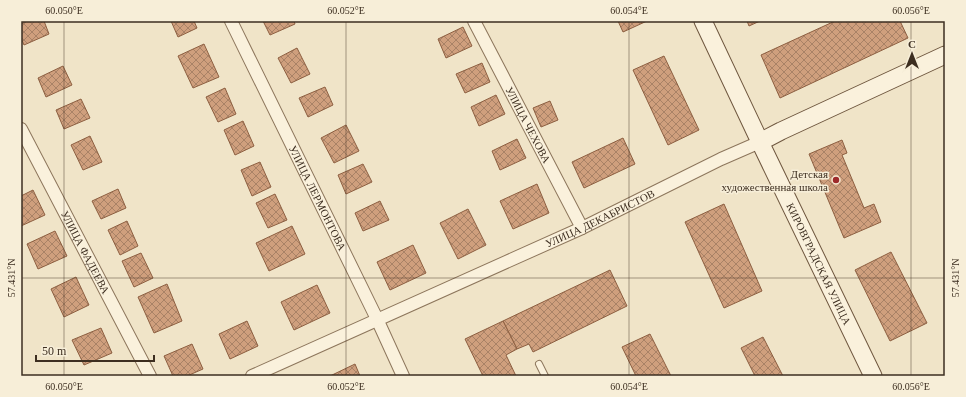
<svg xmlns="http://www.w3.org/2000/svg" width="966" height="397" font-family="'Times New Roman',serif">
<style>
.building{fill:url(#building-cross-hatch);stroke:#8d5f41}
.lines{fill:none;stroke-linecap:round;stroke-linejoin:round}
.lane-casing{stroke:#8d765c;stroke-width:8}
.street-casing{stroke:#8d765c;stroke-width:14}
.secondary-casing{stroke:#6f573f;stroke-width:19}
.lane{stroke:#faf1dc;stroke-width:6}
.street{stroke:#faf1dc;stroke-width:12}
.secondary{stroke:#faf1dc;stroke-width:17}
.ticks{fill:none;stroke:#3d2e20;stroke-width:1;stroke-opacity:0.45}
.poi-dot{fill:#9e2a2b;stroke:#f7eed8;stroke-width:1.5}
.labels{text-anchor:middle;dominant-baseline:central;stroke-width:3;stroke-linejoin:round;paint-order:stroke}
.street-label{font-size:11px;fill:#3d2e20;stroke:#f7eed8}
.poi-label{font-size:11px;fill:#3d2e20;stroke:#f7eed8;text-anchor:end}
.neatline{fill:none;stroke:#3d2e20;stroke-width:1.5}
.ticks-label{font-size:10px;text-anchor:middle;fill:#3d2e20}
</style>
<defs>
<pattern id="building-cross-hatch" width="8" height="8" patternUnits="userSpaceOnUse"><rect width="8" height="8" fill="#cf9f7d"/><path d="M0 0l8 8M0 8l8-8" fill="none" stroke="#a98266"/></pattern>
</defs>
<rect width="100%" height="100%" fill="#f0e4c8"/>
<g class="building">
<polygon points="27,21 44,21 49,34 24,45 21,38 21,24"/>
<polygon points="171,21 194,21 197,28 178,37"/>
<polygon points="263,21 294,21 295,24 270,35"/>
<polygon points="618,21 647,21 623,32"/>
<polygon points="747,21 760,21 749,26"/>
<polygon points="835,21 900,21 908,38 780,98 761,55"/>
<polygon points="463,27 472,46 446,58 438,39"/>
<polygon points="204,44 219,77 193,88 178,56"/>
<polygon points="297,48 310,74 291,83 278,58"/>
<polygon points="664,56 699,130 668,145 633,70"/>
<polygon points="482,63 490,82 465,93 456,74"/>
<polygon points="63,66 72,85 46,97 38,78"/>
<polygon points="325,87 333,105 308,117 299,98"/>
<polygon points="225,88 236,114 218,122 206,97"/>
<polygon points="496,95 505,114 479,126 471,107"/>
<polygon points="81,99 90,118 64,129 56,110"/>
<polygon points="550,101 558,120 541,127 533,108"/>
<polygon points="243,121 254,146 235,155 224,130"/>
<polygon points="346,125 359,151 334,163 321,138"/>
<polygon points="90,136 102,162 83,170 71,145"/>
<polygon points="623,138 635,164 584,188 572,162"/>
<polygon points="517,139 526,158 500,170 492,151"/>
<polygon points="842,140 847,153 842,155 864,208 874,204 881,222 844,238 809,154"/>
<polygon points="260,162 271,187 252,196 241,170"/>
<polygon points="363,164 372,182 346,194 338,175"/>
<polygon points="537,184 549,213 513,229 500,201"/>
<polygon points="118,189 126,208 101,219 92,201"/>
<polygon points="33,190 45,215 21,226 21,196"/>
<polygon points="275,194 287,220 268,228 256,203"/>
<polygon points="380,201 389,220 363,231 355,213"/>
<polygon points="724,204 762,291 724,308 685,222"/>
<polygon points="468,209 486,245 458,259 440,223"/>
<polygon points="127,221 138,246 120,255 108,230"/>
<polygon points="292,226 305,254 269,271 256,243"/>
<polygon points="55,231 67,256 38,269 27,244"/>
<polygon points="413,245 426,273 390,290 377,262"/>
<polygon points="891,252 927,323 890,341 855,270"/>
<polygon points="141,253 153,278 134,287 122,261"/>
<polygon points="610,270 627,306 533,352 529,344 517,349 503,321"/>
<polygon points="76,277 89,305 64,317 51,289"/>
<polygon points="167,284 182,321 154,333 138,297"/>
<polygon points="317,285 330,313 294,330 281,302"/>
<polygon points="247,321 258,346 230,359 219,334"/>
<polygon points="503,321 517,349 506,355 516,376 483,376 465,339"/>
<polygon points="101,328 112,353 84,365 72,340"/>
<polygon points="650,334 671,376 636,376 622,347"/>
<polygon points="763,337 783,376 755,376 741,348"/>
<polygon points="192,344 203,369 187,376 173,376 164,356"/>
<polygon points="355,364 360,376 330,376"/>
</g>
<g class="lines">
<g class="lane-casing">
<polyline id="lane" points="539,364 545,376"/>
</g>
<g class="street-casing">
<g id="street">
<path id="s1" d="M231,21L377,319L403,376"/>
<path id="s2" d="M474,21L582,228"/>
<path id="s3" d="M21,129L150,376"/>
<path id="s4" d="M252,376L582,228L721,159L760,142"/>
</g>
</g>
<g class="secondary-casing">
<g id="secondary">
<path id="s5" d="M703,21L760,142L873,376"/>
<polyline points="760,142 781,131 945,55"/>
</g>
</g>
<use href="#lane" class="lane"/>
<use href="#street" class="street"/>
<use href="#secondary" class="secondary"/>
</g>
<path class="ticks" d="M64,21V376M346,21V376M629,21V376M911,21V376M21,278H945"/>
<circle class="poi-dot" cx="836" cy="180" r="4"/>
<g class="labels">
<g class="street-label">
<text stroke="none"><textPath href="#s2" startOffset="117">УЛИЦА ЧЕХОВА</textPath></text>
<text stroke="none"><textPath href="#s1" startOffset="197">УЛИЦА ЛЕРМОНТОВА</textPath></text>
<text stroke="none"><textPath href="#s4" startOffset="382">УЛИЦА ДЕКАБРИСТОВ</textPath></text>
<text stroke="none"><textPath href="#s3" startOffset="139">УЛИЦА ФАДЕЕВА</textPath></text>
<text stroke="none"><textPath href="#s5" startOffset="269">КИРОВГРАДСКАЯ УЛИЦА</textPath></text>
</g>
<g class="poi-label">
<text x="828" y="174">Детская<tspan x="828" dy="13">художественная школа</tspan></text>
</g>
</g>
<rect width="966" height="397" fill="none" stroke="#f7eed8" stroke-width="44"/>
<g transform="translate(912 54)" stroke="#f7eed8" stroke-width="3" paint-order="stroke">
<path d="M0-3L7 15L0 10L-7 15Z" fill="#3d2e20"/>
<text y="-6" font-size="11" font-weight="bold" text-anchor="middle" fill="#3d2e20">С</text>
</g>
<path d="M36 355v6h118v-6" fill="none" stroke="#3d2e20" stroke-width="2"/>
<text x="42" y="355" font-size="12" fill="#3d2e20" stroke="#f7eed8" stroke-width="3" paint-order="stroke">50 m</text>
<rect x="22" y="22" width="922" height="353" class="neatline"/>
<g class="ticks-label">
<text x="64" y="14">60.050°E</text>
<text x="346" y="14">60.052°E</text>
<text x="629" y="14">60.054°E</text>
<text x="911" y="14">60.056°E</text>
<text transform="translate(11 278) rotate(-90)" y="4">57.431°N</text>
<text transform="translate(955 278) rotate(-90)" y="4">57.431°N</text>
<text x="64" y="390">60.050°E</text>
<text x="346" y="390">60.052°E</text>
<text x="629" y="390">60.054°E</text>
<text x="911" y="390">60.056°E</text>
</g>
</svg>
